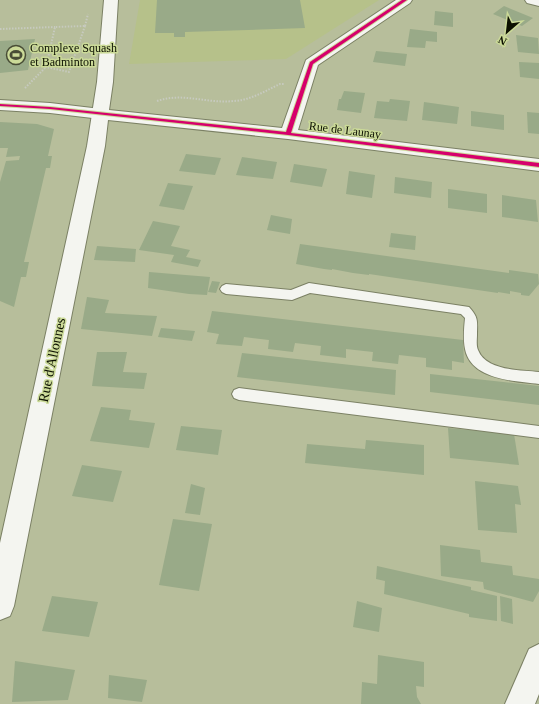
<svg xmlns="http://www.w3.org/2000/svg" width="539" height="704" font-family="Georgia,serif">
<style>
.built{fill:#b6c18a}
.building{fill:#9a8}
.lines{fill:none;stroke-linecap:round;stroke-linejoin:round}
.lane-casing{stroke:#7b8064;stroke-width:2}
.street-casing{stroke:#7b8064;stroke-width:2}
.secondary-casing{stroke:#7b8064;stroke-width:2}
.path{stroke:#c7cabf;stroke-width:2;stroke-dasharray:1.5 1.5;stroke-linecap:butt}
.lane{fill:#f4f5f0;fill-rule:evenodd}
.street{fill:#f4f5f0;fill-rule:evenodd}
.secondary{fill:#f4f5f0;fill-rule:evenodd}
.cycleway-casing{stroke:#cbda98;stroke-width:2}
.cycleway{fill:#d6006c;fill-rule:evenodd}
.labels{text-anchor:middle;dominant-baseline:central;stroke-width:3;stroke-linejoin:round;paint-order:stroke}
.far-poi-label{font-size:12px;fill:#0c1000;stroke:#cbda98;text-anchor:start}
.far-street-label{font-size:12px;fill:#0c1000;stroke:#cbda98}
.street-label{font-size:14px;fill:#0c1000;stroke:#cbda98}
</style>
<rect width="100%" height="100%" fill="#b7be9b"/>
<polygon class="built" points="140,0 379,0 286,59 129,64"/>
<g class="building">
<polygon points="157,0 300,0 305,28 185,32 185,37 174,37 174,33 155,33"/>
<polygon points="504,6 533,18 522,26 493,14"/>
<polygon points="435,11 453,13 453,27 434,25"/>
<polygon points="410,29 437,32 437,42 426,41 425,48 407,47"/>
<polygon points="516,35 538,38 539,54 518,52"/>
<polygon points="35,39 28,70 0,73 0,41"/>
<polygon points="376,51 407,54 405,66 373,62"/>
<polygon points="519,62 539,63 539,79 520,77"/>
<polygon points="344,91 365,93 361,113 337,110 339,99 341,99"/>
<polygon points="390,99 410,101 407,121 374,118 377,101 389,102"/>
<polygon points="424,102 459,107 457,124 422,120"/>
<polygon points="471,111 504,115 504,130 471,126"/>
<polygon points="527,112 539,113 539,134 528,133"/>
<polygon points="0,122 37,124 54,129 48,156 52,156 50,168 46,168 24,262 29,262 26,277 21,277 14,307 0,301 0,182 6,161 19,160 20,156 6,157 8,148 0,148"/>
<polygon points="186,154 221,158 215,175 179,171"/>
<polygon points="242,157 277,162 273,179 236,175"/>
<polygon points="294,164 327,169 322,187 290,182"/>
<polygon points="349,171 375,175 372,198 346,194"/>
<polygon points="395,177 432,182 431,198 394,193"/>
<polygon points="168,183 193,186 184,210 159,206"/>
<polygon points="448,189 487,194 487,213 448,208"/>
<polygon points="502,195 536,200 538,222 502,217"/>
<polygon points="271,215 292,219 290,234 267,230"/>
<polygon points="153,221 180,226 171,246 190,250 186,257 201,260 198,267 171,262 174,255 139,250"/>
<polygon points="391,233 416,236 415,250 389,247"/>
<polygon points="300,244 509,273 509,270 538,274 539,284 529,296 521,295 521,293 510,291 510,294 498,292 498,293 369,274 369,275 353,273 332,269 332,270 324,269 296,264"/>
<polygon points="97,246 136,249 135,262 94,260"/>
<polygon points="149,272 210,277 207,295 189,294 148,288"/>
<polygon points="212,281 220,282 216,293 208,292"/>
<polygon points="87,297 109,300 105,313 157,316 152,336 81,329"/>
<polygon points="212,311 463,340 464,363 452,361 452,370 426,367 426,358 399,355 398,364 372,361 373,352 346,349 346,358 320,355 321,346 295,343 293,352 268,349 269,340 244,337 242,346 216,344 219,334 207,332"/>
<polygon points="161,328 195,331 192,341 158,337"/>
<polygon points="97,352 127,352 123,372 147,373 144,389 92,386"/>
<polygon points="242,353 396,370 395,395 237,377"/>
<polygon points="430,374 539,386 539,405 430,392"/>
<polygon points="101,407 131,410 129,420 155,423 149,448 90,441"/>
<polygon points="181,426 222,430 218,455 176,450"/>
<polygon points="448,428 514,434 519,465 450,458"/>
<polygon points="366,440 424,445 424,475 305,463 307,444 365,449"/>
<polygon points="82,465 122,471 113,502 72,496"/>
<polygon points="475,481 518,486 521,505 515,504 517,533 478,530"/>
<polygon points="191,484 205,488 200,515 185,513"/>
<polygon points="173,519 212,524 199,591 159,585"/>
<polygon points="440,545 480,550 481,562 512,566 513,575 539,579 539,591 533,602 484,589 483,582 441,576"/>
<polygon points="377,566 471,587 471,590 497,596 497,621 469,617 469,614 384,594 385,581 376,579"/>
<polygon points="52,596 98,602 89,637 42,631"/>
<polygon points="500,596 512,599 513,624 501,621"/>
<polygon points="357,601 382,608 379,632 353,627"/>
<polygon points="378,655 424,662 424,687 416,686 417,697 421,704 361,704 362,682 377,684"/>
<polygon points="15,661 75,670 68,700 12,702"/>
<polygon points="109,675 147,680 142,702 108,698"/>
</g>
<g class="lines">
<g class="lane-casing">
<g id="lane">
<path d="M309,283L469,307C479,318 477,321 477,335C477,339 476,346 478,350C486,371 521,370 539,372V384C515,381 471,380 465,349C463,339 464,328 465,318L461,314L310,293L292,300L226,294L222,292L220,289L222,286L226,284L291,290Z"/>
<polygon points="239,388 539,426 539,438 239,400 234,398 232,394 234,390"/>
</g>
</g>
<g class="street-casing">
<g id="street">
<polygon points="525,0 539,0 539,6 527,3"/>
<polygon points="0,100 50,103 101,109 107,110 109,114 107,118 101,119 50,113 0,110"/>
</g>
</g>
<g class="secondary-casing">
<g id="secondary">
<polygon points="104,0 118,0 113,82 109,110 282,128 306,60 396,0 412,0 410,3 318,65 298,130 539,159 539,171 288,139 108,120 105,146 14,606 10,616 0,620 0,543 87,146 97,82"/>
<polygon points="539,644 539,694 535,704 505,704 529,649"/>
</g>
</g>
<g class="path">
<polyline points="85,26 88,14"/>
<polygon points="85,26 69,72 46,67 55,27"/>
<polyline points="0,29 55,27"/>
<polyline points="25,88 46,67"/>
<path d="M157,101C183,92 207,104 234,101C251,100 265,91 280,84H285"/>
</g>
<use href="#lane" class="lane"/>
<use href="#street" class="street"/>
<use href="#secondary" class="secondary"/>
<g class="cycleway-casing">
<polygon id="cycleway" points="402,0 407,0 313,64 291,133 539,163 539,167 288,135 50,109 0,106 0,104 50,107 286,132 310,62"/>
</g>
<use href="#cycleway" class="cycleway"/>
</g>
<defs>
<g id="stadium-ring" transform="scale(1)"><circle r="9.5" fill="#cbda98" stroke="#484d36" stroke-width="1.5"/><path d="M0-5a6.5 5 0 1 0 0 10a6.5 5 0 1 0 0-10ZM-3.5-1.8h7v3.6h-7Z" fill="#484d36"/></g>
</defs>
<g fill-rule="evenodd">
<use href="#stadium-ring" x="16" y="55"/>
</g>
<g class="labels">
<g class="far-poi-label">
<text x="30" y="48">Complexe Squash<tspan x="30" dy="14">et Badminton</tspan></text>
</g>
<g class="far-street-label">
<text transform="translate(345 130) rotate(7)">Rue de Launay</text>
</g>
<g class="street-label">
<text transform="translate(52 360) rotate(-78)">Rue d'Allonnes</text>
</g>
</g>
<g transform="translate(507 32) rotate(208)" stroke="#cbda98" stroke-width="3" paint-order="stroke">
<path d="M0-3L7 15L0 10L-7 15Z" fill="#0c1000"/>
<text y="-6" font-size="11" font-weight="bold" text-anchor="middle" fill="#0c1000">N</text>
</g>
</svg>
